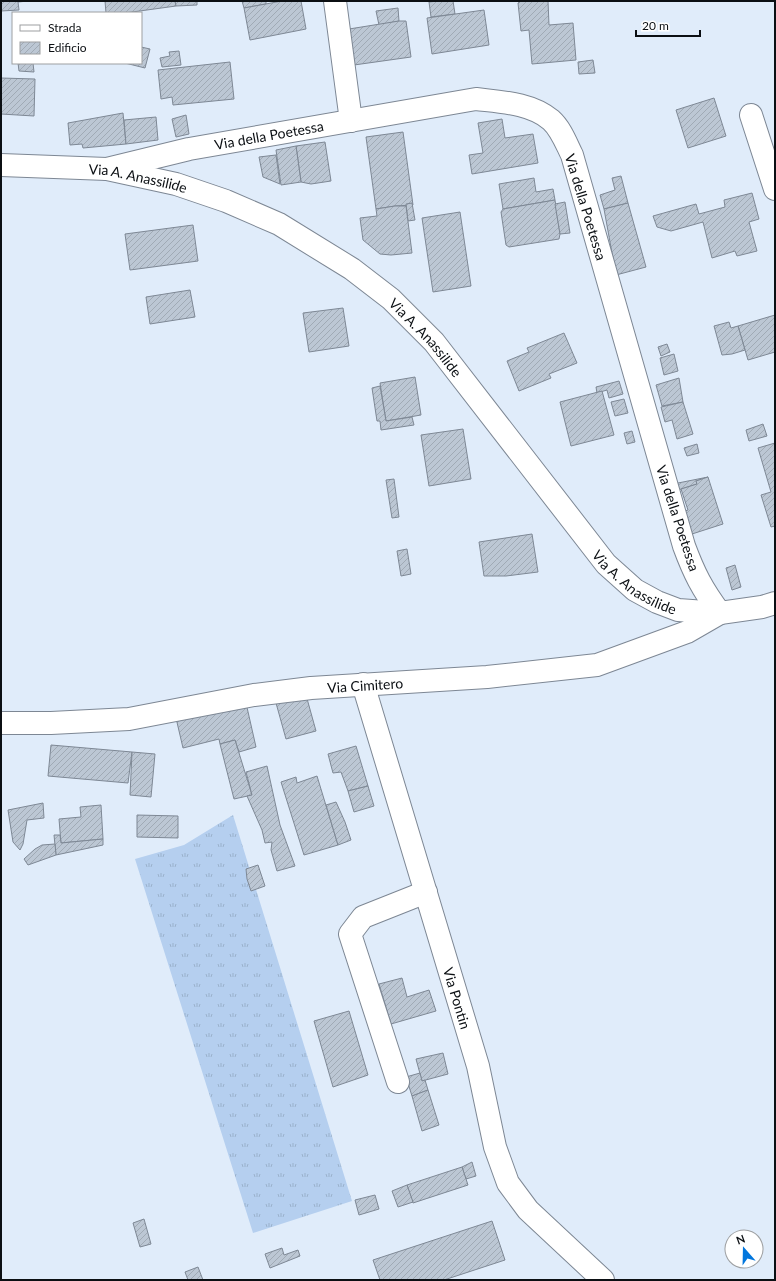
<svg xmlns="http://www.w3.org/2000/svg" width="776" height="1281" font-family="Lato,sans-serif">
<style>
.grass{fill:url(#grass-tufts)}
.building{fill:url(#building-hatch);stroke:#7e8895}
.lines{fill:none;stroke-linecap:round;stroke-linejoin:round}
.minor-casing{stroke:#7d8794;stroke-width:24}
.minor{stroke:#fff;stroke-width:22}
.labels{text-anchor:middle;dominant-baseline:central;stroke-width:4;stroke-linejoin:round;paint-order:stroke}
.street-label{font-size:14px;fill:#0b0f13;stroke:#fff}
</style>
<defs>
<pattern id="grass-tufts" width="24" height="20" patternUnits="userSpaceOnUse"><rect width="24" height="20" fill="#b5cfef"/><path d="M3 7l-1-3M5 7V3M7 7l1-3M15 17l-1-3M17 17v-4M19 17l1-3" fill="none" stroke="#9ab1cc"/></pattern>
<pattern id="building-hatch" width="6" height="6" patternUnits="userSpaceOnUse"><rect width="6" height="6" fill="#bcc7d4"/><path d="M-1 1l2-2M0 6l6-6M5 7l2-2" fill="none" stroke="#a0aab5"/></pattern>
</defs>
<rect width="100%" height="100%" fill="#e0ecfa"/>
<polygon class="grass" points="233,815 352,1201 253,1233 135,859 184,845"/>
<g class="building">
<polygon points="1,1 28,1 18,2 19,10 1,11"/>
<polygon points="105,1 175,1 176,6 125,13 106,13"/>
<polygon points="175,1 197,1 197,5 176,6"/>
<polygon points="242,1 266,1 266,4 244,8"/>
<polygon points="282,1 301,1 306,29 250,40 244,8"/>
<polygon points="438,1 453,1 455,14 431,17 429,2"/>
<polygon points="521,1 548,1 549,25 573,23 576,60 532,64 529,30 521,31 518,3"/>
<polygon points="398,8 399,21 379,25 376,11"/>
<polygon points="484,10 489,45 432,54 427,18"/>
<polygon points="399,21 406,21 411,57 354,65 349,29"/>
<polygon points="141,47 150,49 145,68 125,63 141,63"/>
<polygon points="179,51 181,65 162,67 160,58 170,56 169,52"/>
<polygon points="593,60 595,73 579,74 578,62"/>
<polygon points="230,62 234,99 173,105 172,97 161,99 158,70"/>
<polygon points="18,63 33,63 34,72 19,71"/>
<polygon points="1,78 35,79 34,116 1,114"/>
<polygon points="714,98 726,136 688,148 676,110"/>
<polygon points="123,113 126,144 83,148 82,144 70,145 68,123"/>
<polygon points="186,115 189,134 176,137 172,119"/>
<polygon points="156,117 158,140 126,144 124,120"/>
<polygon points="502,119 505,138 533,134 538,163 472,174 469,155 483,153 478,123"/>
<polygon points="403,132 413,205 395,206 376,209 366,137"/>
<polygon points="325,142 331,181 311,184 301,182 296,146"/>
<polygon points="296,146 301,182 281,185 276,150"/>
<polygon points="276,155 280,184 263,177 259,157"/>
<polygon points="621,176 628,203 604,209 600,195 615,190 612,178"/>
<polygon points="534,178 536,192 553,189 555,200 503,209 499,184"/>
<polygon points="752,193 759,219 749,222 757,251 737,256 735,251 712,258 703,222 671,231 657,227 653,216 696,204 699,214 725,207 724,200"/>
<polygon points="555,200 560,234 559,239 509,247 506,245 501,212 503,209"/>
<polygon points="565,202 570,233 560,234 555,204"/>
<polygon points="412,203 415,220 408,221 406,204"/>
<polygon points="628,203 646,267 616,275 604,209"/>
<polygon points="395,206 406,206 412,253 391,255 380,254 363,240 360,218 377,216 376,209"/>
<polygon points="460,212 471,286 433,292 422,218"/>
<polygon points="193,225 198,261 130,270 125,234"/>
<polygon points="190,290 195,317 150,324 146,297"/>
<polygon points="343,308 349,346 309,352 303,313"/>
<polygon points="775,315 775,352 748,360 738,326"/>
<polygon points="729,322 731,328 738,326 745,350 732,354 722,355 714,326"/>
<polygon points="564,333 577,363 549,374 551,378 519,391 507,361 529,352 527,348"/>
<polygon points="667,344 670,352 661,356 658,347"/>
<polygon points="674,354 678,371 664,375 660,358"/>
<polygon points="415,377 421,415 386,421 380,383"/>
<polygon points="679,378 683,402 662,406 656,385"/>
<polygon points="619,381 623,394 609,398 607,390 597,393 596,387"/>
<polygon points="380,386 386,421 412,417 414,425 381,430 380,421 377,421 372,388"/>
<polygon points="602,391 614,435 571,446 560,402"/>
<polygon points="624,399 628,413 615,416 611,402"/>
<polygon points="683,402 693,434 677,439 672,420 665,422 661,407"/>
<polygon points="763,424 767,436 749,441 746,430"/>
<polygon points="463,429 471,479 429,486 421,435"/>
<polygon points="632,431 635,442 627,444 624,433"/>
<polygon points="775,443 775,526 771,527 761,495 771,492 758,448"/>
<polygon points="697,444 699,453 687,456 684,448"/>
<polygon points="708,477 696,481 697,484 675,491 673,484"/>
<polygon points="708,477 723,524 692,534 685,511 688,510 681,489 697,484 696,481"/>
<polygon points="394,479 399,517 392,518 386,480"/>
<polygon points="532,534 538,572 506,576 484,576 479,542"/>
<polygon points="407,549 411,574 401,576 397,551"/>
<polygon points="735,565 741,587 732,590 726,568"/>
<polygon points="306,695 316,731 286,739 276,703"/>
<polygon points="246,703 256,747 239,752 235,740 220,744 219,739 183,748 176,718"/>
<polygon points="235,740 252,795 234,799 220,744"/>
<polygon points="51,745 132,752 128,783 48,776"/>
<polygon points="356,746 368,786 348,791 341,772 333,773 328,754"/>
<polygon points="132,752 155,754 151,797 130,795"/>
<polygon points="267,766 280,825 295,866 277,871 271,850 272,842 265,843 262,830 247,796 252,795 246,772"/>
<polygon points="317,776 338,845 304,855 281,782 296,777 297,783"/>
<polygon points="368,786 374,806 354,812 348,791"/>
<polygon points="336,802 345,822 351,840 338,845 326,805"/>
<polygon points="43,803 44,818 27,820 23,844 20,850 13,842 8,810"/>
<polygon points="101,805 103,839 61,843 59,819 81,817 80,807"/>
<polygon points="137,815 178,816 178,838 137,837"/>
<polygon points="54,835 60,835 61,843 103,839 103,845 56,855"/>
<polygon points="55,844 56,855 28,865 24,859 35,849 42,845"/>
<polygon points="258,865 265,886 251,891 247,879 246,869"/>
<polygon points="402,978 407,997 429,990 436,1011 391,1024 379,984"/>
<polygon points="349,1011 368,1075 333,1087 314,1021"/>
<polygon points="443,1053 448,1074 422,1081 416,1059"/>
<polygon points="420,1073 422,1081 425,1080 428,1090 412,1096 406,1077"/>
<polygon points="428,1090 439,1125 422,1131 412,1096"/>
<polygon points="472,1162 476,1176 466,1179 462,1167"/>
<polygon points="462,1167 468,1185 413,1203 407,1185"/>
<polygon points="407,1185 413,1202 398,1207 392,1191"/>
<polygon points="375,1195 379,1209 359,1215 355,1200"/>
<polygon points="144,1219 151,1244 140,1247 133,1223"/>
<polygon points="492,1221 505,1260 444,1280 380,1280 373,1260"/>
<polygon points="282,1248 284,1255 298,1250 300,1256 270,1268 265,1254"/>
<polygon points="198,1267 203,1280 188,1280 185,1272"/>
</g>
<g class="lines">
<g class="minor-casing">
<g id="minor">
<polyline points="335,1 351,121"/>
<polyline points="751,115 775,189"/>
<path id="s1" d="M1,165L107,169L176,184L226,201L279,224L352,269L391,299L434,342L606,564L635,590L657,602L678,610L720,613L762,607L775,603"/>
<path id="s2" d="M363,684L478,1066L495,1147L508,1183L528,1210L603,1280"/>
<path id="s3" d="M1,723H51L129,719L254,695L311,688L487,677L597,665L687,632L720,613C702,589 694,573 684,546L572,155C566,143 561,129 551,120C531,103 501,102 476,99L189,149L107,169"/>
<polyline points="398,1082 350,934 363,917 426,892"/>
</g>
</g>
<use href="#minor" class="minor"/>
</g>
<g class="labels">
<g class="street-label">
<text transform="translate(269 135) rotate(-10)">Via della Poetessa</text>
<text stroke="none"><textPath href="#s1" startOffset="138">Via A. Anassilide</textPath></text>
<text transform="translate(586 207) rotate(73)">Via della Poetessa</text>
<text stroke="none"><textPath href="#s1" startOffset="474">Via A. Anassilide</textPath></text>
<text transform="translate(678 518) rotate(72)">Via della Poetessa</text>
<text stroke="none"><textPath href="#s1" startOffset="798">Via A. Anassilide</textPath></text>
<text stroke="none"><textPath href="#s3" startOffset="367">Via Cimitero</textPath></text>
<text stroke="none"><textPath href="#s2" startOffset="328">Via Pontin</textPath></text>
</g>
</g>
<rect width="776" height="1281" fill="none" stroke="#0b0f13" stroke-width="4"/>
<rect x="12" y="12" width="130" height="52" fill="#ffffff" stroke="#9d9fa1"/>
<rect x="20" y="25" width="20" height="6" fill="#ffffff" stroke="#9d9fa1"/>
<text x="48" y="32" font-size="12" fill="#0b0f13">Strada</text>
<rect x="20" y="42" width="20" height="12" fill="url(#building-hatch)" stroke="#9d9fa1"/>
<text x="48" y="52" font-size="12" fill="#0b0f13">Edificio</text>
<g transform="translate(744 1249) rotate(340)"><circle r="19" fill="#ffffff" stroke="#9d9fa1"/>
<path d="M0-3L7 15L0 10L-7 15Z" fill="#0176dd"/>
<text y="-6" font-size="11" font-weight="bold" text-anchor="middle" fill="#0b0f13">N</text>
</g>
<path d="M636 30v6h64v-6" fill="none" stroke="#0b0f13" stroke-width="2"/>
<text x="642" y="30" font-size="12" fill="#0b0f13" stroke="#ffffff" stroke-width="3" paint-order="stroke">20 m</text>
</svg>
